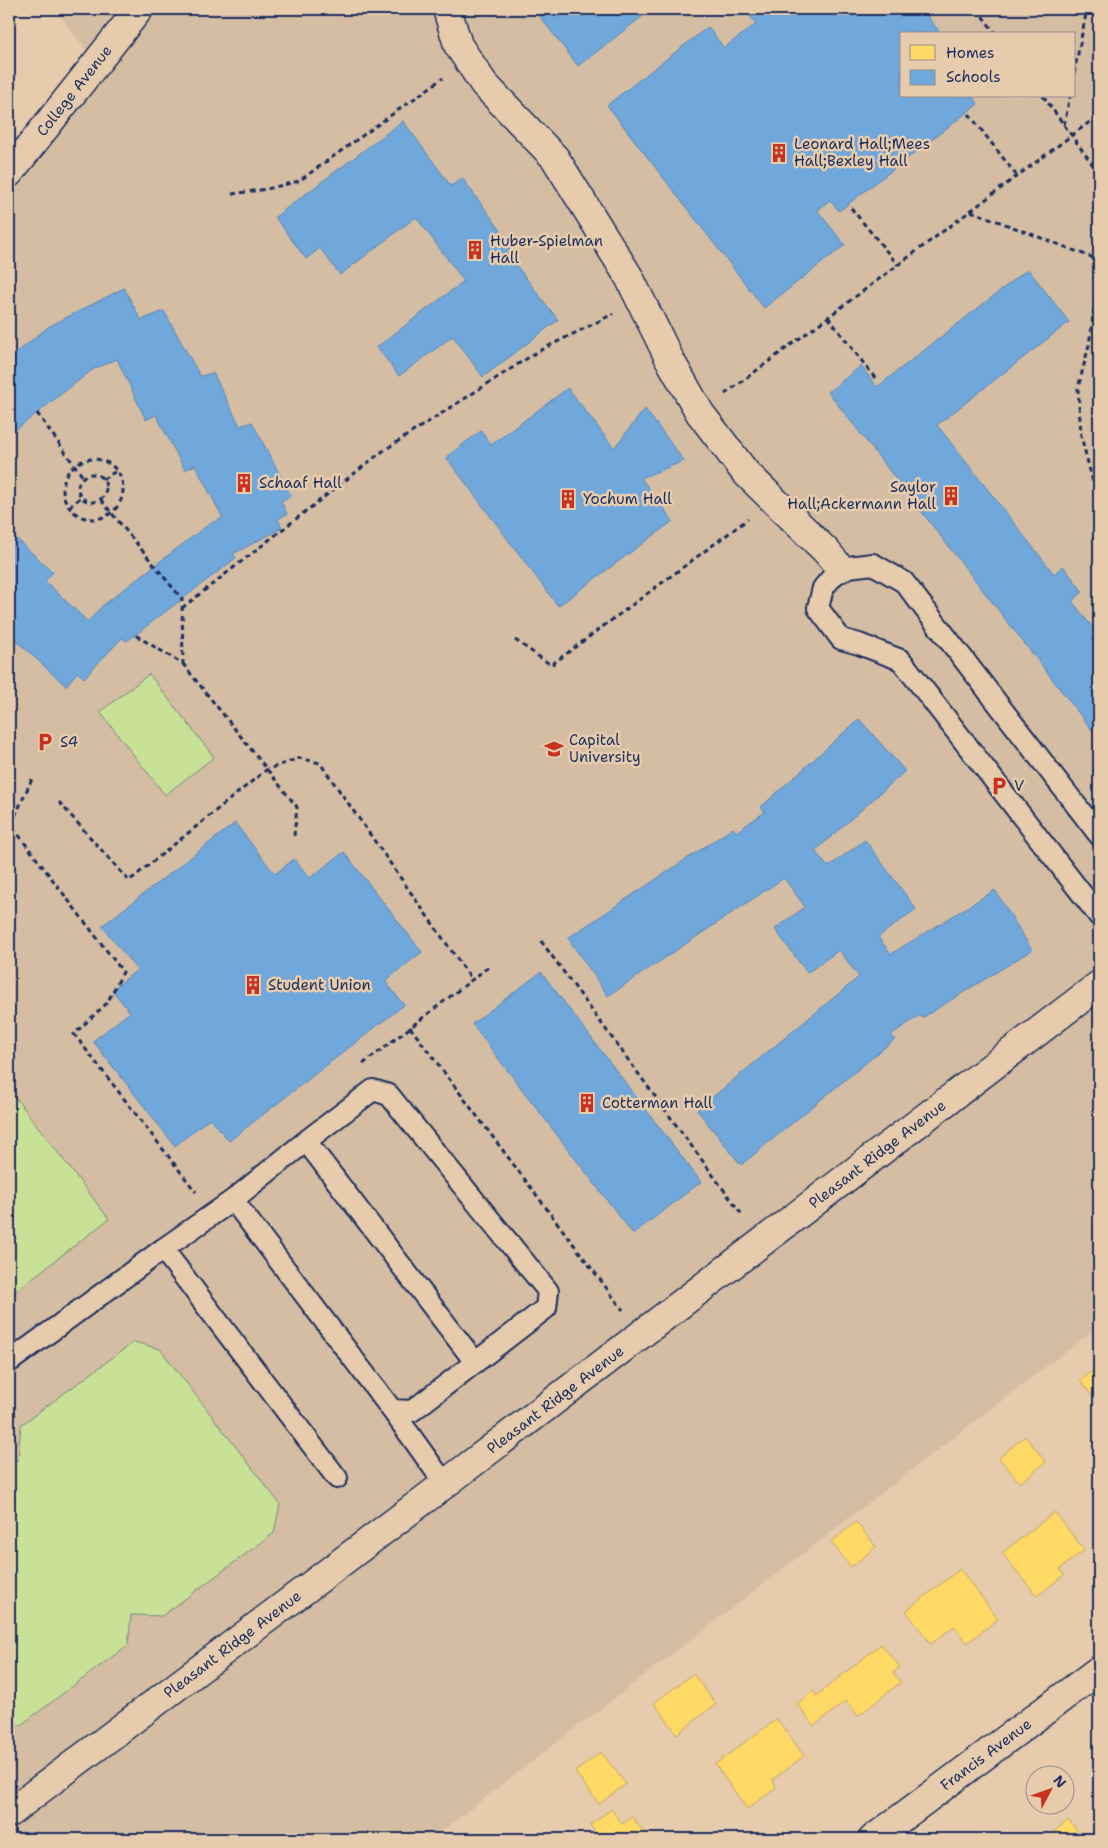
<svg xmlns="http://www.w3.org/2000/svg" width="1108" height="1848" font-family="'Shantell Sans',sans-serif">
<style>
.built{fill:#d4bda3;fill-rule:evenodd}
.pitch{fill:#c8e197;stroke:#72887a}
.homes{fill:#ffd966;stroke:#bba664}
.schools{fill:#6fa8dc;stroke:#5684b6}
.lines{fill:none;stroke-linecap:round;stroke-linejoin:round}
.lane-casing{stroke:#1b2f5e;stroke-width:24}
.street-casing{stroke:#1b2f5e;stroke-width:31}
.secondary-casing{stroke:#1b2f5e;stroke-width:31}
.path{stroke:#1b2f5e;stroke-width:3;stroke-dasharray:5 4;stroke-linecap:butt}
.lane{stroke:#e6cbad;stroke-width:20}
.street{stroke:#e6cbad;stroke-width:28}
.secondary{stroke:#e6cbad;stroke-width:28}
.labels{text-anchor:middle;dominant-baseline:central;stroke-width:5;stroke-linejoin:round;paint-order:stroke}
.street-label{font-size:15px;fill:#1b2f5e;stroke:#e6cbad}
.poi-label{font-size:15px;fill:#1b2f5e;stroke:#e6cbad;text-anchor:start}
</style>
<rect width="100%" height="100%" fill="#e6cbad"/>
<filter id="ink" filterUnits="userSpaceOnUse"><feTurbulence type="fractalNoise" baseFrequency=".02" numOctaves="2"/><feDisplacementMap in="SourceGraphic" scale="10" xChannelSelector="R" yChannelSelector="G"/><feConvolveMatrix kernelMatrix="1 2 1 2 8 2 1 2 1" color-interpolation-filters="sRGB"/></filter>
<g filter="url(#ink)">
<path class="built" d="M55,9H1099V1326L431,1839H9V173L96,63ZM902,34H1074V96H902Z"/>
<g class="pitch">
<polygon points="149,674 214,757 165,795 100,712"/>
<polygon points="9,1089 109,1219 9,1296"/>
<polygon points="134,1342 160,1349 280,1504 274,1533 162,1616 131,1615 128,1645 21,1725 9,1725 9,1460 18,1460 21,1425"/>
</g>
<g class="homes">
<polygon points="1099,1365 1099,1404 1080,1381"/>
<polygon points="1025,1436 1046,1462 1020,1483 999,1458"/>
<polygon points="1055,1512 1084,1550 1060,1569 1064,1575 1037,1596 1002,1553"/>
<polygon points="856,1522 876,1547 851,1567 831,1542"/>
<polygon points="960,1569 998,1619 967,1643 954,1626 931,1644 906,1611"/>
<polygon points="881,1644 900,1667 893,1673 901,1682 858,1716 846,1701 814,1726 797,1704 813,1691 816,1696"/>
<polygon points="693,1674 716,1704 677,1734 654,1703"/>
<polygon points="777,1719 804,1756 773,1779 776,1788 747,1809 715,1764"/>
<polygon points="601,1752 626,1784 599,1804 575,1772"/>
<polygon points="611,1809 622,1824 632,1817 649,1839 601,1839 590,1825"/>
<polygon points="1068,1820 1085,1839 1045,1839"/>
</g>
<g class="schools">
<polygon points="534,9 652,9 578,66"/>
<polygon points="745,9 922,9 941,34 902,34 902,96 972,96 978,104 839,211 830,200 817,210 845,245 764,308 607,105 708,27 724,48 756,24"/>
<polygon points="403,121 451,186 462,178 513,247 506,252 558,320 483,377 453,336 399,376 377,347 464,281 416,217 340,275 320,248 306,259 275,217"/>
<polygon points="1028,269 1069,322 937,425 1054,574 1063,566 1083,592 1072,601 1099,636 1099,739 828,392 861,366 877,387"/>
<polygon points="124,288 141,320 164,311 200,376 213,373 240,426 252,422 291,496 281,501 287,514 278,519 282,528 233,554 236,558 127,641 122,638 84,678 77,672 66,686 9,634 9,532 53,572 45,581 88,622 101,607 154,566 209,524 223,518 195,465 185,470 156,415 146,420 117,359 92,370 9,435 9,359 48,327"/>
<polygon points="568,388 614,448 645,409 684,461 641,478 673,521 558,606 446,457 481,431 491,445"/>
<polygon points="9,516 16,523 9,531"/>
<polygon points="859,719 905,771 815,851 828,867 865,840 916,909 878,937 891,954 995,890 1032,950 922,1018 920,1015 891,1035 895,1039 741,1165 697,1110 859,977 839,950 807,973 775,929 805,907 784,878 608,996 568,938 733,828 736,832 765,812 761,807"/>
<polygon points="235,823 275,874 294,859 310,878 344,852 422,952 385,981 404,1005 229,1141 210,1118 175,1146 93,1041 130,1012 112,990 137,970 102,926"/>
<polygon points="541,972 701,1182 633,1234 472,1024"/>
</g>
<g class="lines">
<g class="lane-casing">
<g id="lane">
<polyline points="1099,835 904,582 873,564 840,568 823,588 818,608 841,639 859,644 901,660 1099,916"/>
<polyline points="306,1141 475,1362"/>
<polyline points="163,1249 337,1478"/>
<polyline points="9,1362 163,1249 233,1200 306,1141 373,1090 389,1095 548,1291 546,1308 412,1411 392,1410 233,1200"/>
<polyline points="392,1410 445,1484"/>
</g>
</g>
<g class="street-casing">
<g id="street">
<polyline points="447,9 458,45 484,84 555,158 629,277 671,362 700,413 745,472 826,551 840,568"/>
<path id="s1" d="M9,1813L445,1484L1099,985"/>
<path id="s2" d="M873,1839L1099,1670"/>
</g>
</g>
<g class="secondary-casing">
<g id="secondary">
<path id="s3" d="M9,173L139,9"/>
</g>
</g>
<g class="path">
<polyline points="977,9 996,34"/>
<polyline points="1074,73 1087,9"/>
<polyline points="1043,96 1093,165 1099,188"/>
<polyline points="969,114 1017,176"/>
<polyline points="1064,125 1070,96"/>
<polyline points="232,194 267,189 299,181 443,78"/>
<polyline points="851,208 898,265"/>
<polyline points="971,211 1099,260"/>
<polyline points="1099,273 1089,345 1078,388 1081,436 1095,490 1099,496"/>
<polyline points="828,317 875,378"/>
<polyline points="725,394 1099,115"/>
<polyline points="37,413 83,477"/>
<circle cx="93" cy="489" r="30"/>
<circle cx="92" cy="488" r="14"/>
<polyline points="103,479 118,470"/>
<polyline points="101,500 182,599 183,664 135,635"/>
<polyline points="69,507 81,497"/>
<polyline points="182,608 383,451 537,352 613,314"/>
<polyline points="515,640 551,665 748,519"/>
<polyline points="183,664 297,807 294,836"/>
<polyline points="32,779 11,825 123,972 107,1003 74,1034 196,1192"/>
<polyline points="59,802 129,881 266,770 299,758 320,763 472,980"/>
<polyline points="541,941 743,1216"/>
<polyline points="410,1027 623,1310"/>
<polyline points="363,1064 491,965"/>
</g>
<use href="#lane" class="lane"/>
<use href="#street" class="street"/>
<use href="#secondary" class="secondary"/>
</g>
</g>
<defs>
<g id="building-bare" transform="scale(1.5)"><path d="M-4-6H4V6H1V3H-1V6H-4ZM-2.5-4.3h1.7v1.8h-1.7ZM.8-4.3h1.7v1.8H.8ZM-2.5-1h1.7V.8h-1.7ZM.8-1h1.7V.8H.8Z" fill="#c8321e" stroke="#e6cbad" stroke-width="2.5" paint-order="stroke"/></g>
<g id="parking-bare" transform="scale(1.5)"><path d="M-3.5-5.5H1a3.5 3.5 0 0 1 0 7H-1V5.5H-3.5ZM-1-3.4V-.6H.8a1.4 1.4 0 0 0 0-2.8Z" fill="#c8321e" stroke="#e6cbad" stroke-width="2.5" paint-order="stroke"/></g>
<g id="university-bare" transform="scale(1.5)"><path d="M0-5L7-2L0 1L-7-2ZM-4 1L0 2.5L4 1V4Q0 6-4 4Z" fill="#c8321e" stroke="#e6cbad" stroke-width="2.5" paint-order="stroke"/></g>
</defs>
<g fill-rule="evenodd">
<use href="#building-bare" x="779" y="153"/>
<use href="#building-bare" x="475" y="250"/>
<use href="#building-bare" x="244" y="483"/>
<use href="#building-bare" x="951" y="496"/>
<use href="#building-bare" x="568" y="499"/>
<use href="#parking-bare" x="45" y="742"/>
<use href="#university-bare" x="554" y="749"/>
<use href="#parking-bare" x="999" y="786"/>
<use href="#building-bare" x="253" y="985"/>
<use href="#building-bare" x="587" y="1103"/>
</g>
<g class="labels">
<g class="street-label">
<text stroke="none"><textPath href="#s3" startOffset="105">College Avenue</textPath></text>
<text stroke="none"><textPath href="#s1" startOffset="1090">Pleasant Ridge Avenue</textPath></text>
<text stroke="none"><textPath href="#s1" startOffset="685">Pleasant Ridge Avenue</textPath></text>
<text stroke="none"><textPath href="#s1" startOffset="280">Pleasant Ridge Avenue</textPath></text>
<text stroke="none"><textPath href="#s2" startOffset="141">Francis Avenue</textPath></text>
</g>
<g class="poi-label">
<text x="794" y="144">Leonard Hall;Mees<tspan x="794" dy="17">Hall;Bexley Hall</tspan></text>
<text x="490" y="241">Huber-Spielman<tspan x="490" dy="17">Hall</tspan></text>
<text x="259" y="483">Schaaf Hall</text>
<text x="936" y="487" text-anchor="end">Saylor<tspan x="936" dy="17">Hall;Ackermann Hall</tspan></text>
<text x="583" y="499">Yochum Hall</text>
<text x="569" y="740">Capital<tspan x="569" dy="17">University</tspan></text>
<text x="60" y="742">S4</text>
<text x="1014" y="786">V</text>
<text x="268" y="985">Student Union</text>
<text x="602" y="1103">Cotterman Hall</text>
</g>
</g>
<rect width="1108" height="1848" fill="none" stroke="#e6cbad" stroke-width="30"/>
<rect x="15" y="15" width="1078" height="1818" fill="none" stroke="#1b2f5e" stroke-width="2" filter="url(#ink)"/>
<rect x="900" y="32" width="175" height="65" fill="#e6cbad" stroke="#958d8d"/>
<rect x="910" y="45" width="25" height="15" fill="#ffd966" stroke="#958d8d"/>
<text x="946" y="58" font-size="15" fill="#1b2f5e">Homes</text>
<rect x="910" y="70" width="25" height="15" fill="#6fa8dc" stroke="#958d8d"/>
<text x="946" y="82" font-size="15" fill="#1b2f5e">Schools</text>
<g transform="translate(1050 1790) rotate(49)"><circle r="24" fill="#e6cbad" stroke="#958d8d"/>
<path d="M0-4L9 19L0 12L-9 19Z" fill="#c8321e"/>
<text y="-8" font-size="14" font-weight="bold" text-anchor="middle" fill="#1b2f5e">N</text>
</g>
</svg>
